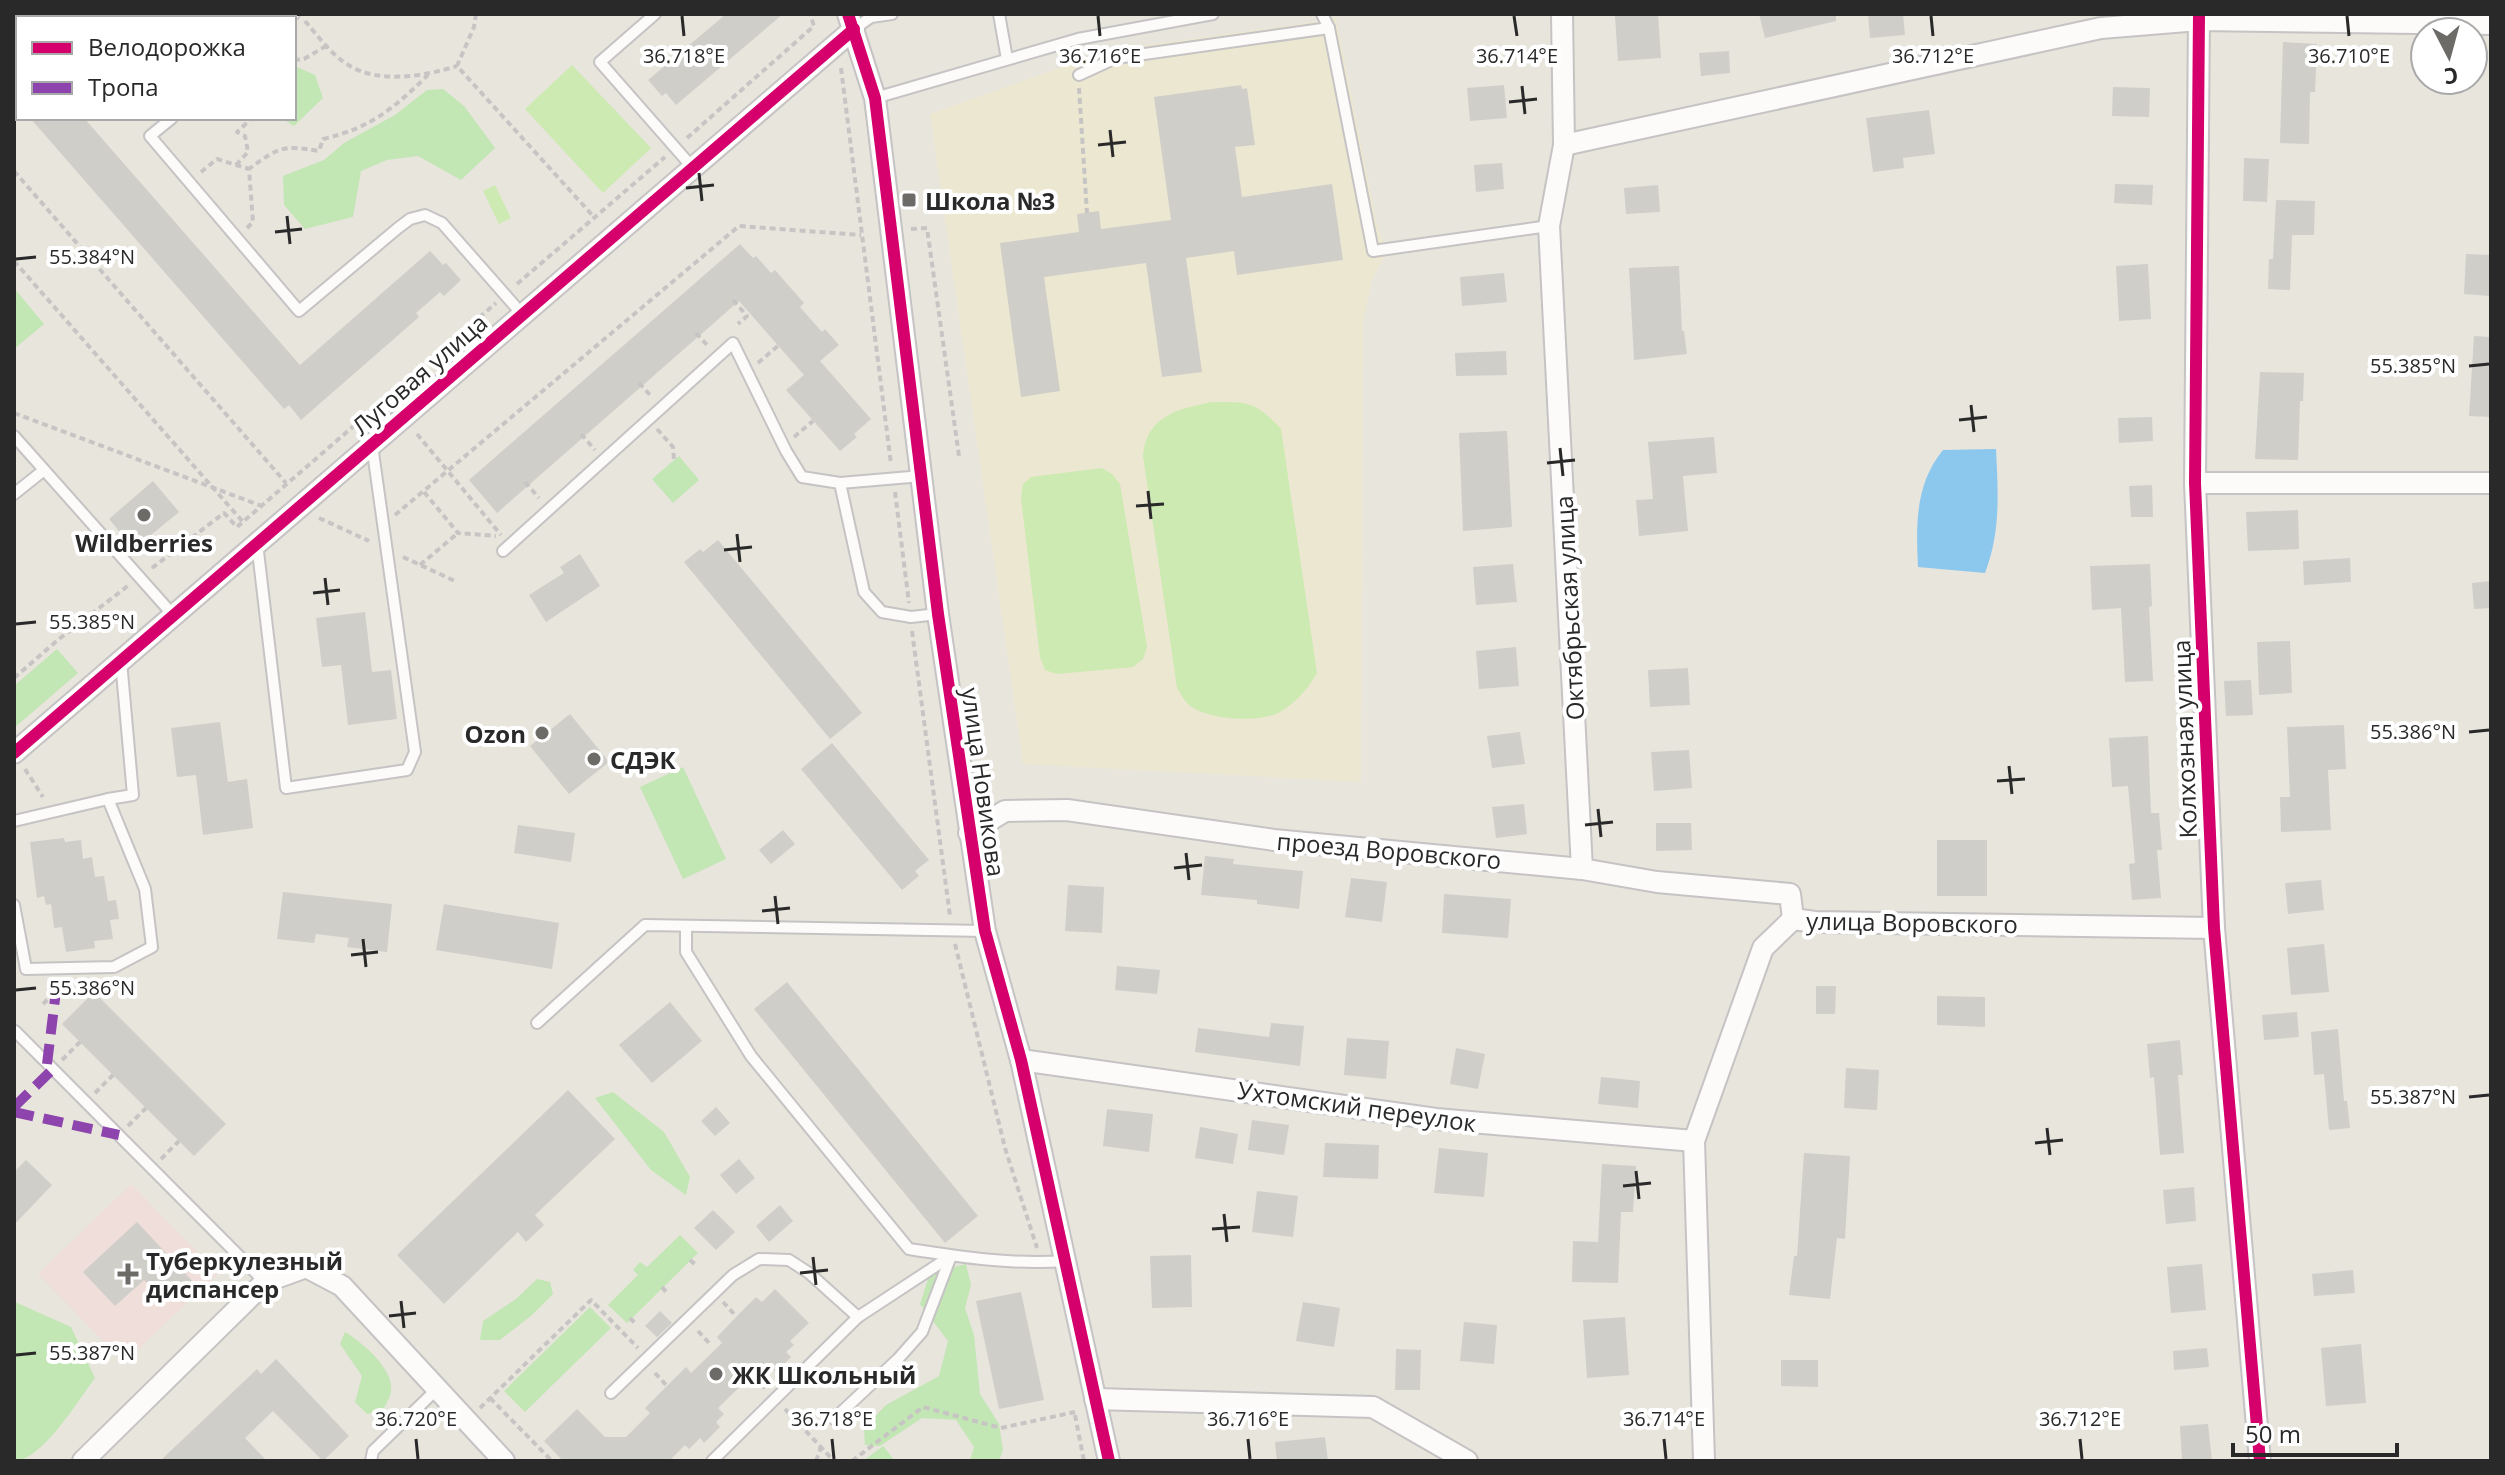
<svg xmlns="http://www.w3.org/2000/svg" width="2505" height="1475" font-family="'Open Sans',sans-serif">
<style>
.education{fill:#ece7d1}
.medical{fill:#efded9}
.green{fill:#c2e6b4}
.pitch{fill:#cceab1}
.water{fill:#8cc7ee}
.building{fill:#d0cec9}
.lines{fill:none;stroke-linecap:round;stroke-linejoin:round}
.service-casing{stroke:#c5c3c3;stroke-width:14}
.minor-casing{stroke:#c5c3c3;stroke-width:24}
.path{stroke:#c6c5c4;stroke-width:4;stroke-dasharray:6 4;stroke-linecap:butt}
.service{stroke:#fcfbfa;stroke-width:10}
.minor{stroke:#fcfbfa;stroke-width:20}
.quiet{stroke:#8e44ad;stroke-width:10;stroke-dasharray:20 10;stroke-linecap:butt}
.cycleway-casing{stroke:#fff;stroke-width:17}
.cycleway{stroke:#d6006c;stroke-width:12}
.ticks{fill:none;stroke:#292929;stroke-width:3}
.poi-dot{fill:#6c6b68;stroke:#fff;stroke-width:3}
.labels{text-anchor:middle;dominant-baseline:central;stroke-width:8;stroke-linejoin:round;paint-order:stroke}
.poi-label{font-size:24px;font-weight:bold;fill:#292929;stroke:#fff;text-anchor:start}
.street-label{font-size:24px;fill:#292929;stroke:#fff}
.ticks-label{font-size:20px;text-anchor:middle;fill:#292929;stroke:#fff;stroke-width:8;stroke-linejoin:round;paint-order:stroke}
</style>
<rect width="100%" height="100%" fill="#e8e5dd"/>
<polygon class="education" points="1336,17 1378,229 1388,249 1372,280 1363,321 1361,782 1023,764 930,114 1110,50 1306,23"/>
<polygon class="medical" points="131,1184 218,1273 124,1363 38,1274"/>
<g class="green">
<polygon points="297,67 315,75 323,98 294,126 281,118 294,118 294,68"/>
<polygon points="443,89 464,106 495,148 461,180 418,156 387,160 361,171 353,217 305,229 284,205 283,176 324,160 344,143 395,115 427,90"/>
<polygon points="14,288 44,324 14,349"/>
<polygon points="679,456 699,480 673,503 652,479"/>
<polygon points="57,649 78,673 14,728 14,686"/>
<polygon points="683,767 726,859 683,879 640,787"/>
<polygon points="613,1092 664,1132 690,1177 686,1195 651,1170 595,1098"/>
<polygon points="680,1235 698,1253 627,1323 608,1305 638,1275 633,1270 640,1262 647,1267"/>
<polygon points="966,1264 971,1285 965,1308 974,1335 980,1394 999,1424 1003,1450 999,1461 970,1461 974,1447 956,1420 922,1418 880,1446 865,1445 864,1428 886,1405 939,1376 948,1341 920,1304 930,1273"/>
<polygon points="537,1279 550,1282 553,1294 532,1315 500,1340 480,1340 483,1321 516,1299"/>
<path d="M15,1302L71,1327L95,1378C79,1399 42,1461 14,1461Z"/>
<polygon points="590,1307 611,1328 525,1412 504,1391"/>
<path d="M345,1332C362,1342 395,1370 391,1392C390,1398 385,1405 383,1411L367,1414L355,1402L362,1376L340,1344Z"/>
<polygon points="883,1446 895,1461 863,1461"/>
</g>
<g class="pitch">
<polygon points="572,65 651,148 603,193 525,109"/>
<polygon points="495,185 511,218 499,224 483,191"/>
<path d="M1212,402C1248,402 1255,401 1281,429L1317,673C1307,690 1295,704 1278,713C1258,723 1203,720 1187,703C1183,699 1180,692 1177,688L1143,456C1146,416 1178,409 1212,402Z"/>
<polygon points="1102,468 1112,474 1120,484 1147,647 1143,659 1133,667 1057,674 1045,670 1040,657 1021,498 1023,484 1031,477"/>
</g>
<path class="water" d="M1996,449C1998,492 2001,532 1985,573L1918,567C1916,525 1915,484 1943,450Z"/>
<g class="building">
<polygon points="726,14 783,14 676,105 666,93 662,96 648,80"/>
<polygon points="1658,14 1661,58 1618,61 1615,16"/>
<polygon points="1759,14 1836,14 1836,21 1765,38"/>
<polygon points="1868,14 1903,14 1905,35 1870,38"/>
<polygon points="2283,42 2317,44 2315,92 2310,92 2309,144 2280,143"/>
<polygon points="1729,51 1730,73 1701,76 1699,53"/>
<polygon points="1241,85 1242,89 1247,88 1255,145 1235,147 1242,197 1332,184 1343,260 1237,275 1234,251 1186,258 1202,372 1162,377 1146,263 1044,277 1060,391 1021,397 1000,243 1079,232 1077,214 1099,211 1101,229 1171,220 1154,97"/>
<polygon points="1504,85 1507,118 1470,121 1467,88"/>
<polygon points="2113,87 2150,88 2149,117 2112,116"/>
<polygon points="1929,110 1935,154 1903,158 1904,168 1873,172 1866,118"/>
<polygon points="30,118 84,118 300,365 430,251 443,265 446,263 461,280 444,296 440,292 416,313 419,317 301,420 289,405 284,409"/>
<polygon points="2244,158 2269,159 2267,202 2243,201"/>
<polygon points="1502,163 1504,189 1476,192 1474,165"/>
<polygon points="2115,184 2153,185 2152,205 2114,203"/>
<polygon points="1658,185 1660,212 1626,214 1624,188"/>
<polygon points="2276,200 2315,201 2314,235 2292,235 2290,290 2268,289 2269,259 2273,259"/>
<polygon points="740,244 753,258 756,256 771,273 775,270 804,303 800,307 822,332 825,329 839,345 820,361 871,419 854,434 857,437 840,451 786,390 804,375 739,301 497,513 469,480"/>
<polygon points="2466,254 2491,255 2491,296 2464,294"/>
<polygon points="2148,264 2151,319 2119,321 2116,266"/>
<polygon points="1679,266 1682,331 1684,331 1687,354 1634,360 1629,268"/>
<polygon points="1504,273 1507,302 1462,306 1460,277"/>
<polygon points="2474,336 2491,337 2491,417 2469,416"/>
<polygon points="1506,351 1507,375 1456,376 1455,353"/>
<polygon points="2260,372 2304,373 2303,401 2300,401 2298,460 2255,459"/>
<polygon points="2152,417 2153,441 2119,443 2118,418"/>
<polygon points="1507,431 1512,527 1463,531 1459,433"/>
<polygon points="1714,437 1717,473 1683,476 1688,531 1639,536 1636,500 1653,499 1648,442"/>
<polygon points="153,481 179,512 134,549 109,519"/>
<polygon points="2152,485 2153,517 2131,517 2129,486"/>
<polygon points="2298,510 2299,549 2248,551 2246,512"/>
<polygon points="718,540 862,713 830,739 684,562 700,549 703,552"/>
<polygon points="580,554 600,586 546,622 529,595 564,573 560,567"/>
<polygon points="2350,558 2351,582 2304,585 2303,561"/>
<polygon points="1513,564 1517,602 1476,605 1473,567"/>
<polygon points="2150,564 2152,606 2149,607 2153,681 2125,682 2121,608 2092,610 2090,566"/>
<polygon points="2491,581 2491,608 2474,609 2472,583"/>
<polygon points="365,612 372,672 391,670 397,719 348,725 341,665 322,667 316,618"/>
<polygon points="2290,641 2292,693 2259,695 2257,642"/>
<polygon points="1516,647 1519,686 1479,689 1476,651"/>
<polygon points="1688,668 1690,705 1650,707 1648,670"/>
<polygon points="2251,680 2253,715 2226,716 2224,681"/>
<polygon points="570,714 609,762 569,794 530,746"/>
<polygon points="220,722 228,782 247,779 253,828 203,835 196,775 177,777 171,728"/>
<polygon points="2344,725 2346,769 2328,770 2331,830 2281,832 2280,797 2290,797 2287,727"/>
<polygon points="1520,732 1525,764 1492,768 1487,736"/>
<polygon points="2148,736 2151,813 2159,813 2162,850 2157,850 2161,898 2132,900 2129,864 2135,863 2128,786 2112,787 2109,738"/>
<polygon points="832,743 929,860 915,871 919,876 902,890 801,769"/>
<polygon points="1689,750 1692,788 1654,791 1651,752"/>
<polygon points="1524,804 1527,834 1496,838 1492,807"/>
<polygon points="1656,823 1691,823 1692,850 1656,851"/>
<polygon points="518,825 575,833 571,862 514,853"/>
<polygon points="783,830 795,844 771,864 759,850"/>
<polygon points="64,838 65,842 81,840 83,859 92,857 95,877 104,876 108,901 116,900 119,919 110,920 113,939 94,941 95,948 66,952 62,927 54,928 51,904 46,905 44,896 37,898 30,842"/>
<rect x="1937" y="840" width="50" height="56"/>
<polygon points="1205,856 1234,859 1233,864 1303,871 1299,909 1257,904 1257,900 1201,895"/>
<polygon points="1351,878 1387,882 1382,922 1345,917"/>
<polygon points="2321,880 2324,910 2288,914 2285,883"/>
<polygon points="1068,885 1104,887 1102,933 1065,931"/>
<polygon points="283,892 392,904 387,952 347,947 349,938 316,934 314,943 277,939"/>
<polygon points="1444,894 1511,899 1508,938 1442,933"/>
<polygon points="444,904 559,923 552,969 436,950"/>
<polygon points="2324,944 2329,992 2291,995 2287,948"/>
<polygon points="1117,966 1160,970 1157,994 1115,990"/>
<polygon points="787,982 978,1216 945,1243 754,1009"/>
<polygon points="1816,986 1836,986 1835,1014 1816,1014"/>
<polygon points="94,992 226,1124 194,1156 62,1024"/>
<polygon points="1937,996 1985,997 1985,1027 1937,1025"/>
<polygon points="670,1002 702,1041 652,1083 619,1045"/>
<polygon points="2297,1012 2299,1037 2264,1040 2262,1015"/>
<polygon points="1271,1023 1304,1026 1300,1066 1195,1052 1198,1028 1269,1037"/>
<polygon points="2338,1029 2344,1101 2347,1101 2350,1128 2329,1130 2324,1074 2314,1075 2311,1032"/>
<polygon points="1347,1038 1389,1041 1386,1079 1344,1075"/>
<polygon points="2180,1040 2183,1075 2178,1075 2184,1153 2160,1155 2154,1077 2150,1078 2147,1044"/>
<polygon points="1456,1048 1485,1054 1478,1089 1450,1084"/>
<polygon points="1846,1068 1879,1070 1877,1110 1844,1108"/>
<polygon points="1601,1077 1640,1081 1638,1108 1598,1104"/>
<polygon points="568,1090 615,1139 535,1215 544,1225 526,1242 518,1232 444,1304 397,1255"/>
<polygon points="716,1107 730,1123 715,1136 701,1121"/>
<polygon points="1107,1109 1153,1114 1149,1152 1103,1146"/>
<polygon points="1252,1120 1289,1125 1284,1155 1248,1150"/>
<polygon points="1200,1127 1238,1134 1233,1164 1195,1158"/>
<polygon points="1325,1143 1379,1145 1378,1179 1323,1177"/>
<polygon points="1439,1148 1488,1153 1484,1197 1434,1193"/>
<polygon points="1804,1153 1850,1156 1845,1239 1837,1238 1830,1299 1789,1295 1794,1256 1797,1256"/>
<polygon points="739,1159 755,1178 736,1194 720,1175"/>
<polygon points="26,1160 52,1185 14,1225 14,1172"/>
<polygon points="1602,1164 1636,1166 1633,1212 1621,1212 1618,1283 1572,1282 1573,1241 1598,1242"/>
<polygon points="2194,1187 2196,1221 2166,1224 2163,1190"/>
<polygon points="1257,1191 1298,1196 1293,1237 1252,1232"/>
<polygon points="780,1205 793,1221 769,1242 756,1226"/>
<polygon points="713,1210 735,1232 716,1250 694,1228"/>
<polygon points="137,1222 194,1283 176,1300 159,1281 152,1288 144,1280 115,1306 83,1272"/>
<polygon points="1191,1255 1192,1307 1152,1308 1150,1256"/>
<polygon points="2202,1264 2206,1310 2171,1313 2167,1267"/>
<polygon points="2353,1270 2355,1293 2314,1296 2312,1274"/>
<polygon points="775,1289 809,1323 790,1341 794,1345 786,1352 791,1357 776,1372 771,1368 763,1376 757,1370 718,1408 724,1414 716,1422 720,1427 704,1443 700,1438 689,1449 685,1445 669,1461 563,1461 544,1441 577,1409 605,1437 626,1437 650,1413 645,1408 686,1367 691,1373 722,1343 717,1337 741,1312 756,1297 762,1302"/>
<polygon points="1021,1292 1044,1400 999,1409 976,1301"/>
<polygon points="1303,1302 1340,1308 1334,1347 1296,1341"/>
<polygon points="660,1311 672,1323 657,1337 645,1326"/>
<polygon points="1625,1317 1629,1375 1587,1378 1583,1320"/>
<polygon points="1464,1322 1497,1325 1494,1364 1460,1361"/>
<polygon points="2361,1344 2366,1403 2326,1406 2321,1348"/>
<polygon points="2207,1348 2209,1367 2174,1370 2173,1351"/>
<polygon points="1396,1349 1421,1350 1420,1390 1395,1390"/>
<polygon points="276,1359 349,1436 323,1461 273,1411 245,1438 267,1461 160,1461 257,1369 261,1374"/>
<polygon points="1781,1360 1818,1360 1818,1387 1781,1386"/>
<polygon points="2208,1424 2212,1461 2182,1461 2180,1426"/>
<polygon points="1325,1437 1328,1461 1277,1461 1275,1442"/>
</g>
<g class="lines">
<g class="service-casing">
<g id="service">
<polyline points="655,14 600,62 693,168"/>
<polyline points="999,14 1007,59"/>
<polyline points="1322,14 1329,28 1373,251 1549,226"/>
<polyline points="289,18 294,14"/>
<polyline points="854,29 871,17 892,14"/>
<polyline points="1079,75 1116,58 1329,28"/>
<polyline points="875,98 1078,39 1213,14"/>
<polyline points="172,118 150,136 299,311 398,228 410,219 425,215 442,223 522,314"/>
<polyline points="14,436 174,616"/>
<polyline points="840,483 922,476"/>
<polyline points="14,494 44,470"/>
<polyline points="257,543 286,788 407,770 415,752 372,445"/>
<polyline points="503,551 733,343 786,451 802,477 840,483 864,592 882,612 911,617 938,614"/>
<polyline points="14,821 108,799 133,795 121,661"/>
<polyline points="14,905 26,969 114,967 152,947 145,889 108,799"/>
<path d="M686,926V952L751,1056L909,1249C960,1257 1014,1265 1065,1261"/>
<polyline points="537,1023 645,925 985,931"/>
<polyline points="15,1031 265,1282"/>
<polyline points="611,1393 733,1275 759,1259 789,1260 809,1273 858,1317"/>
<polyline points="834,1419 898,1359 922,1332 951,1256"/>
<polyline points="371,1461 373,1451 437,1389"/>
<polyline points="712,1461 858,1317 951,1256"/>
</g>
</g>
<g class="minor-casing">
<g id="minor">
<polyline points="848,14 875,98 938,614 985,931 1021,1060 1109,1461"/>
<polyline points="1562,14 1564,145 1549,226 1582,869"/>
<polyline points="2199,14 2195,483 2214,928 2260,1461"/>
<polyline points="1564,145 2101,28 2199,20 2491,24"/>
<polyline points="2195,483 2491,483"/>
<polyline points="14,753 854,29"/>
<polyline points="969,833 1005,811 1067,810 1274,840 1582,869 1657,882 1790,894 1793,919"/>
<polyline points="1021,1060 1436,1119 1694,1141"/>
<polyline points="1095,1399 1373,1407 1467,1461"/>
<polyline points="83,1461 265,1282 306,1267 342,1286 504,1461"/>
<polyline points="1704,1461 1694,1141 1763,948 1793,919 1815,922 2214,928"/>
</g>
</g>
<g class="path">
<polyline points="476,14 474,27 457,66 594,217"/>
<path d="M305,21C318,36 332,56 350,66C380,84 425,76 457,66"/>
<polyline points="294,60 304,59 326,46"/>
<polyline points="841,68 891,464"/>
<polyline points="1079,88 1087,213"/>
<polyline points="687,138 814,26 810,14"/>
<polyline points="236,165 248,152 245,136 237,132 252,118"/>
<polyline points="14,171 286,483"/>
<polyline points="201,172 217,159 249,169"/>
<path d="M247,228L253,222L249,169C279,147 282,145 319,151L323,139C371,128 394,108 428,75"/>
<polyline points="911,229 927,228 959,456"/>
<polyline points="14,261 243,522"/>
<polyline points="517,284 665,157"/>
<polyline points="733,300 747,316 738,324"/>
<polyline points="696,333 708,346"/>
<polyline points="758,363 780,344"/>
<polyline points="639,383 651,396"/>
<polyline points="14,413 262,506"/>
<polyline points="657,429 673,447 674,460"/>
<polyline points="417,434 501,535"/>
<polyline points="581,434 595,450"/>
<polyline points="794,437 813,421"/>
<polyline points="525,482 539,498"/>
<polyline points="424,492 458,533 496,536"/>
<polyline points="895,492 909,603"/>
<polyline points="395,515 739,226 861,235"/>
<polyline points="319,518 369,541"/>
<polyline points="403,557 455,581"/>
<polyline points="420,565 458,533"/>
<polyline points="152,568 224,513 237,527 496,303"/>
<polyline points="912,631 950,916"/>
<polyline points="14,678 59,639 129,585"/>
<polyline points="25,769 43,797"/>
<polyline points="955,944 1005,1148 1037,1248"/>
<polyline points="43,1004 56,991 56,983"/>
<polyline points="62,1060 80,1042"/>
<polyline points="95,1093 113,1075"/>
<polyline points="128,1126 146,1108"/>
<polyline points="161,1159 179,1141"/>
<polyline points="690,1260 696,1265"/>
<polyline points="662,1287 667,1293"/>
<polyline points="723,1302 735,1315"/>
<polyline points="630,1318 636,1324"/>
<polyline points="698,1331 710,1344"/>
<polyline points="655,1373 667,1386"/>
<polyline points="755,1379 765,1388"/>
<polyline points="490,1398 552,1461"/>
<polyline points="480,1408 591,1300 638,1348"/>
<polyline points="785,1409 834,1461"/>
<polyline points="1075,1415 1084,1461"/>
<polyline points="816,1461 821,1447"/>
<polyline points="852,1461 923,1407 1001,1428 1075,1412"/>
</g>
<use href="#service" class="service"/>
<use href="#minor" class="minor"/>
<g class="quiet">
<polyline points="47,1064 56,991"/>
<polyline points="14,1107 53,1069"/>
<polyline points="14,1112 119,1135"/>
</g>
<g class="cycleway-casing">
<g id="cycleway">
<polyline points="848,14 875,98 938,614 985,931 1021,1060 1109,1461"/>
<polyline points="2199,14 2195,483 2214,928 2260,1461"/>
<polyline points="14,753 854,29"/>
</g>
</g>
<use href="#cycleway" class="cycleway"/>
</g>
<path class="ticks" d="M682,16L684,36M1098,16L1100,36M1514,16L1517,36M1931,16L1933,36M2347,16L2349,36M1522,86L1525,114M1509,102L1537,99M1110,130L1113,157M1098,145L1126,142M699,173L702,201M686,188L714,185M287,216L290,244M275,232L302,229M16,259L36,257M2469,366L2489,364M1971,405L1974,432M1959,420L1987,417M1560,448L1563,476M1547,463L1575,460M1148,491L1151,519M1136,506L1164,504M737,534L740,562M724,550L752,547M325,578L328,605M313,593L340,590M16,624L36,622M2469,732L2489,730M2009,766L2012,794M1997,781L2025,779M1598,809L1601,837M1585,825L1613,822M1186,853L1189,880M1174,868L1202,865M775,896L778,924M762,911L790,908M363,939L366,967M351,955L378,952M16,990L36,988M2469,1097L2489,1095M2047,1128L2050,1155M2035,1143L2063,1140M1636,1171L1639,1199M1623,1186L1651,1183M1224,1214L1227,1242M1212,1229L1240,1227M813,1257L816,1285M800,1273L828,1270M401,1301L404,1328M389,1316L416,1313M16,1355L36,1353M416,1439L418,1459M832,1439L834,1459M1248,1439L1250,1459M1664,1439L1666,1459M2080,1439L2082,1459"/>
<g class="poi-dot">
<rect x="901" y="192" width="16" height="16" rx="4"/>
<circle cx="144" cy="515" r="8"/>
<circle cx="542" cy="733" r="8"/>
<circle cx="594" cy="759" r="8"/>
<path d="M124 1262h8v8h8v8h-8v8h-8v-8h-8v-8h8z"/>
<circle cx="716" cy="1374" r="8"/>
</g>
<g class="labels">
<g class="poi-label">
<text x="925" y="200">Школа №3</text>
<text x="144" y="542" text-anchor="middle">Wildberries</text>
<text x="526" y="733" text-anchor="end">Ozon</text>
<text x="610" y="759">СДЭК</text>
<text x="146" y="1260">Туберкулезный<tspan x="146" dy="28">диспансер</tspan></text>
<text x="732" y="1374">ЖК Школьный</text>
</g>
<g class="street-label">
<text transform="translate(419 374) rotate(-41)">Луговая улица</text>
<text transform="translate(1569 608) rotate(-93)">Октябрьская улица</text>
<text transform="translate(2184 739) rotate(-92)">Колхозная улица</text>
<text transform="translate(984 782) rotate(82)">улица Новикова</text>
<text transform="translate(1389 850) rotate(5)">проезд Воровского</text>
<text transform="translate(1912 922) rotate(1)">улица Воровского</text>
<text transform="translate(1357 1106) rotate(8)">Ухтомский переулок</text>
</g>
</g>
<g class="ticks-label">
<text x="684" y="63">36.718°E</text>
<text x="1100" y="63">36.716°E</text>
<text x="1517" y="63">36.714°E</text>
<text x="1933" y="63">36.712°E</text>
<text x="2349" y="63">36.710°E</text>
<text x="92" y="264">55.384°N</text>
<text x="2413" y="373">55.385°N</text>
<text x="92" y="629">55.385°N</text>
<text x="2413" y="739">55.386°N</text>
<text x="92" y="995">55.386°N</text>
<text x="2413" y="1104">55.387°N</text>
<text x="92" y="1360">55.387°N</text>
<text x="416" y="1426">36.720°E</text>
<text x="832" y="1426">36.718°E</text>
<text x="1248" y="1426">36.716°E</text>
<text x="1664" y="1426">36.714°E</text>
<text x="2080" y="1426">36.712°E</text>
</g>
<rect width="2505" height="1475" fill="none" stroke="#292929" stroke-width="32"/>
<rect x="16" y="16" width="280" height="104" fill="#ffffff" stroke="#a9a9a9" stroke-width="2"/>
<rect x="32" y="42" width="40" height="12" fill="#d6006c" stroke="#a9a9a9" stroke-width="2"/>
<text x="88" y="56" font-size="24" fill="#292929">Велодорожка</text>
<rect x="32" y="82" width="40" height="12" fill="#8e44ad" stroke="#a9a9a9" stroke-width="2"/>
<text x="88" y="96" font-size="24" fill="#292929">Тропа</text>
<g transform="translate(2449 56) rotate(174)"><circle r="38" fill="#ffffff" stroke="#a9a9a9" stroke-width="2"/>
<path d="M0-6L14 30L0 20L-14 30Z" fill="#6c6b68"/>
<text y="-12" font-size="22" font-weight="bold" text-anchor="middle" fill="#292929">С</text>
</g>
<path d="M2233 1443v12h164v-12" fill="none" stroke="#292929" stroke-width="4"/>
<text x="2245" y="1443" font-size="24" fill="#292929" stroke="#ffffff" stroke-width="6" paint-order="stroke">50 m</text>
</svg>
